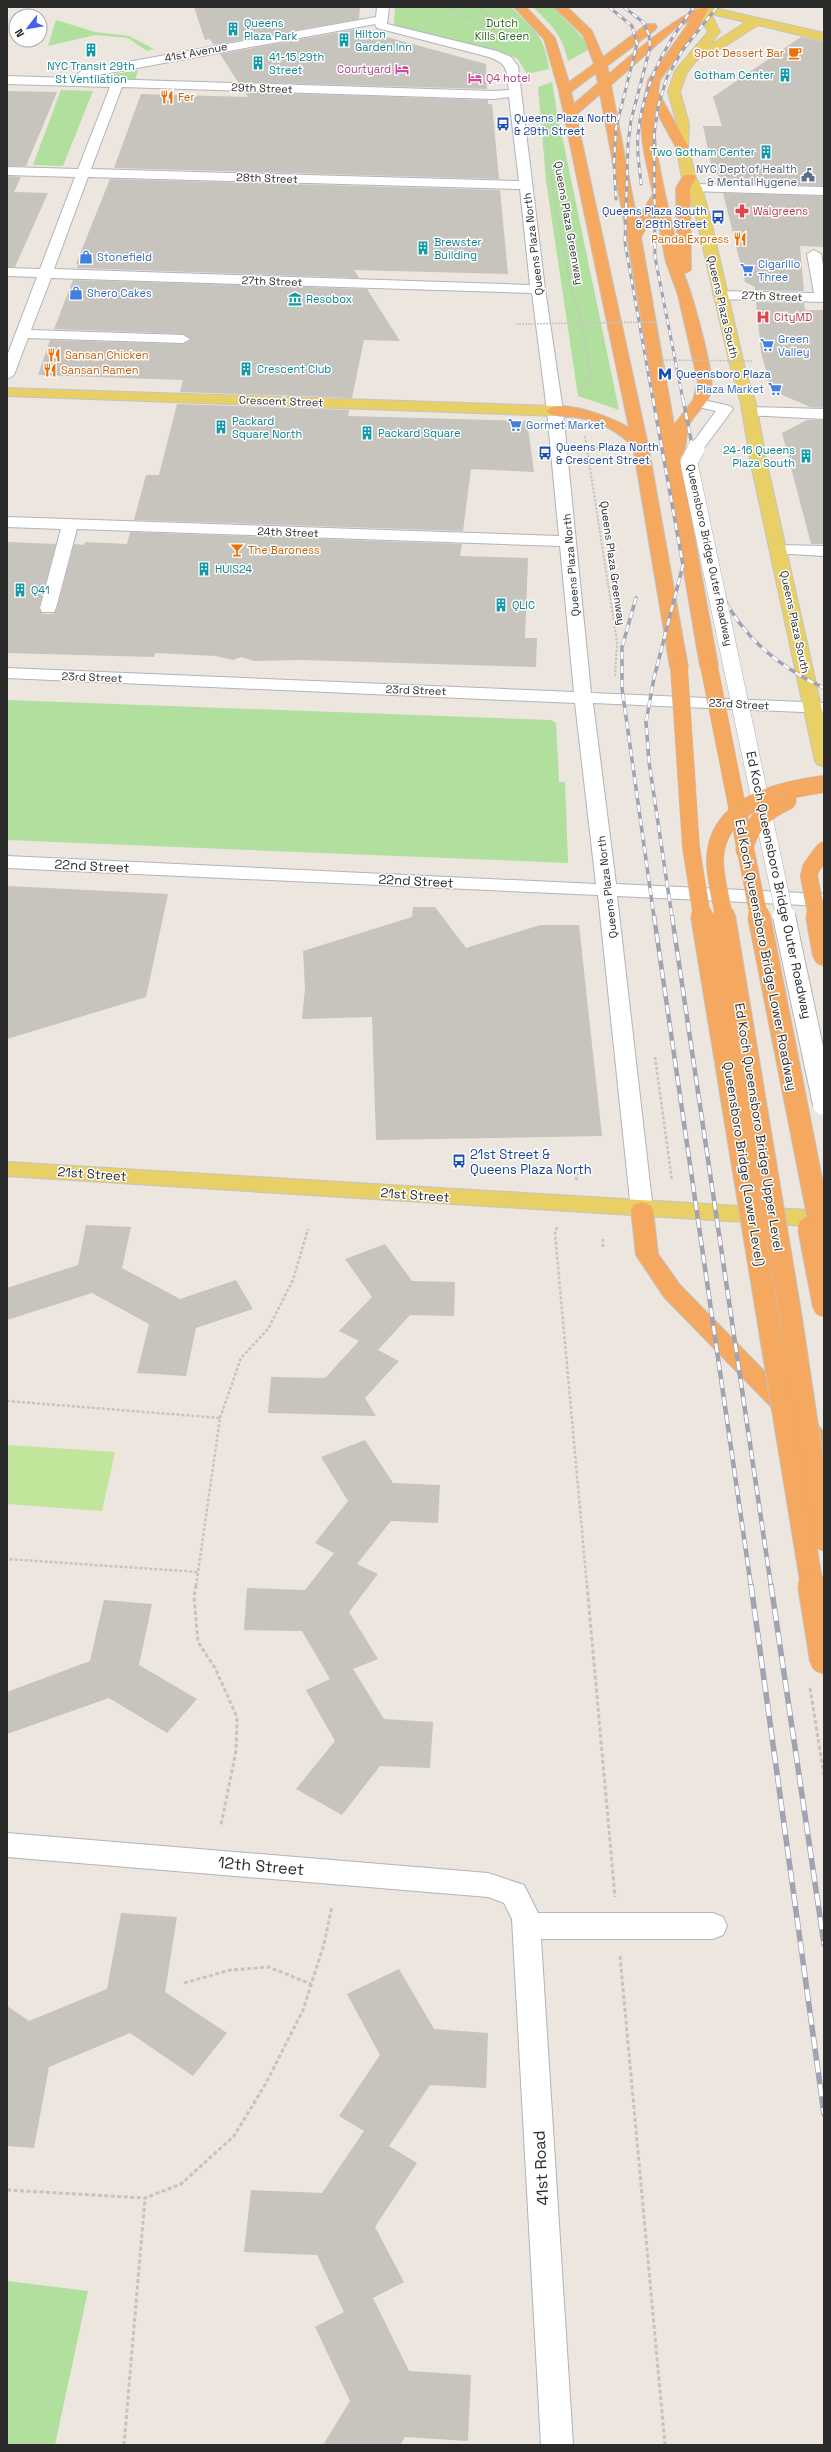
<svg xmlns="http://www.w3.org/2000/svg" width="831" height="2452" font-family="'Space Grotesk',sans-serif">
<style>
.green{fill:#b0df9e}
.pitch{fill:#c1e59a}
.building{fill:#c7c3bd}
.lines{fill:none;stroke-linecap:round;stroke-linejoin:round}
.minor-casing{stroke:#b1b3bd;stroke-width:2}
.major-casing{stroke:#c4c4c4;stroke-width:2}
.highway-casing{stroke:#c4c4c4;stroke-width:2}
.path-far3{stroke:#c4c4c4;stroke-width:1.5;stroke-dasharray:2 1;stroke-linecap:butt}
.path-far2{stroke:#c4c4c4;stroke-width:2;stroke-dasharray:2.5 1.5;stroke-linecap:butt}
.path-far1{stroke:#c4c4c4;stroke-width:2.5;stroke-dasharray:3 2;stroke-linecap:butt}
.path{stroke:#c4c4c4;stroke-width:3;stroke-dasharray:4 2.5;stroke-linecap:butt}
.minor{fill:#fff;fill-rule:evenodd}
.major{fill:#e8d066;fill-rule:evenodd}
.highway{fill:#f4a860;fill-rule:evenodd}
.rail-far3-casing{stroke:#a1a2b4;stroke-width:3}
.rail-far2-casing{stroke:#a1a2b4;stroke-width:3.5}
.rail-far1-casing{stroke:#a1a2b4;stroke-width:4.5}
.rail-casing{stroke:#a1a2b4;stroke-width:5.5}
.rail-far3{stroke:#fff;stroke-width:2;stroke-dasharray:5.5;stroke-linecap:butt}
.rail-far2{stroke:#fff;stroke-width:2.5;stroke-dasharray:7;stroke-linecap:butt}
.rail-far1{stroke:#fff;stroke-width:3;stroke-dasharray:9;stroke-linecap:butt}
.rail{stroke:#fff;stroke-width:4;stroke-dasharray:12;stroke-linecap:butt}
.minor-bridge-far1-casing{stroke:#b1b3bd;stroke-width:18;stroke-linecap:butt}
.minor-bridge-casing{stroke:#b1b3bd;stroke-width:24;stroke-linecap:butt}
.highway-bridge-far2-casing{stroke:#c4c4c4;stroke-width:18;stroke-linecap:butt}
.highway-bridge-far1-casing{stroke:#c4c4c4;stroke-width:24;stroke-linecap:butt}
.highway-bridge-casing{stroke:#c4c4c4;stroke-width:30;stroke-linecap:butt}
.path-bridge-far1{stroke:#c4c4c4;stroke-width:1.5;stroke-dasharray:2 1;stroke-linecap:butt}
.path-bridge{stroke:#c4c4c4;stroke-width:3;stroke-dasharray:4 2.5;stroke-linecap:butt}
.minor-bridge-far1{stroke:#fff;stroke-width:17}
.minor-bridge{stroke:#fff;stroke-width:22}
.highway-bridge-far2{stroke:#f4a860;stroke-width:17}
.highway-bridge-far1{stroke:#f4a860;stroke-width:22}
.highway-bridge{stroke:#f4a860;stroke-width:28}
.labels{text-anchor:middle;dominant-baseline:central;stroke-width:3;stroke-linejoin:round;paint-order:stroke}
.far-culture-label{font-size:11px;fill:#0d838f;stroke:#fff;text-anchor:start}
.far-park-label{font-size:11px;fill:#29641f;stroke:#fff}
.far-street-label{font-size:11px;fill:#2b2b2b;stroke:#fff}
.far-food-label{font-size:11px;fill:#c56008;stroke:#fff;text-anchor:start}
.far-hotel-label{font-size:11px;fill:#b23c85;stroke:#fff;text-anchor:end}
.far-transit-label{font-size:11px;fill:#164399;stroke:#fff;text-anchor:start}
.far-service-label{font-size:11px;fill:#4e5e75;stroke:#fff;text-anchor:end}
.far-health-label{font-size:11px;fill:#be3a42;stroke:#fff;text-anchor:start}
.far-shop-label{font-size:11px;fill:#366cbe;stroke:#fff;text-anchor:start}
.street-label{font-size:13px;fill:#2b2b2b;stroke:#fff}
.transit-label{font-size:13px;fill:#164399;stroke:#fff;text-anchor:start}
.near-street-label{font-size:16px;fill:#2b2b2b;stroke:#fff}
</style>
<rect width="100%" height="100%" fill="#ece6de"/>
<g class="green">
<path d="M395,7H511C535,31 544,34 549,69L527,74L518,59L507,54L394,26Z"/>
<path d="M533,7H553L583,38L588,50L568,61C562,34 552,26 533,7Z"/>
<polygon points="56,20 95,32 129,36 154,49 147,51 128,38 95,35 48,46"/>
<polygon points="138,70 135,80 100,77"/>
<polygon points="552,82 557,112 619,410 578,396 546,180 538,87"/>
<polygon points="61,90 93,91 63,166 33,165"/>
<polygon points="7,700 551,720 556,723 559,782 565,782 568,863 7,840"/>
<polygon points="7,2281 88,2291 55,2445 7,2445"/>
</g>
<polygon class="pitch" points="7,1445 115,1452 102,1511 7,1504"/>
<g class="building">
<polygon points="194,7 360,7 359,19 214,45 210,39 205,40"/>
<polygon points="357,29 486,64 487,89 238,82 220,54"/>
<polygon points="801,37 824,42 824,186 720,183 718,174 713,174 703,126 722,126 713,97"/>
<polygon points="7,91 57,92 26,166 7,166"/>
<polygon points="245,92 488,100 488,104 492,104 499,179 114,168 141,94 248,97"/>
<polygon points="7,176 21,177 14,192 48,193 15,267 7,267"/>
<polygon points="110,179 500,190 508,274 354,270 359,278 77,268 78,264 76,264"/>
<polygon points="723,193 824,196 824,247 800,246 804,291 755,290 755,287 745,282"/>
<polygon points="73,280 367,289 400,341 364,340 352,398 180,392 183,380 38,375 50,340 183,344 191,340 183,334 54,329"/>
<polygon points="756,302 804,303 805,310 824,310 824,408 810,407 771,390 761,352"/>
<polygon points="177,404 349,410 348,416 527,421 534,472 471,469 463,531 134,520 146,475 159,475"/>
<polygon points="807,420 824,420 824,544 811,544 782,433"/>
<polygon points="130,532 462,544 460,556 528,558 525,638 537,638 536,667 301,660 254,661 241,657 233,660 216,656 155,653 154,657 7,653 7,542 56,544 39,608 42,614 54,614 57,608 74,544 84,545 85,542 127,544"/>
<polygon points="7,886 168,894 146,997 7,1039"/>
<polygon points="413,907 435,907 466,948 540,925 579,925 602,1136 376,1140 372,1017 302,1019 305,988 303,951 412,917"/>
<polygon points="86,1225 131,1227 122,1268 180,1299 236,1280 253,1309 196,1328 186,1376 137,1373 149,1324 92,1293 7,1320 7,1288 78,1265"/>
<polygon points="385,1244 412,1281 455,1282 454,1316 410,1315 378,1350 399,1361 365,1398 376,1416 268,1413 271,1377 325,1378 359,1341 339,1331 372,1297 345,1259"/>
<polygon points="365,1440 393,1483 440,1485 438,1523 391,1521 357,1564 378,1574 349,1612 378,1659 353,1669 384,1719 433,1722 430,1768 380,1766 342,1815 296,1789 335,1741 306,1690 330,1679 302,1631 244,1630 247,1588 305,1590 334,1553 315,1543 348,1501 321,1457"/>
<polygon points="104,1600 152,1604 139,1665 197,1699 167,1733 109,1698 7,1734 7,1692 90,1661"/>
<polygon points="121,1913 177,1917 165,1992 227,2033 193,2076 130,2033 49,2067 34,2148 7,2146 7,2006 29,2021 107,1989"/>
<polygon points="399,1969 434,2029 488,2033 486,2088 430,2085 389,2146 417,2163 375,2227 404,2282 373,2298 409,2371 471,2375 468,2441 405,2437 400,2445 323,2445 350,2401 315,2327 344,2312 317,2255 244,2252 251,2190 322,2193 364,2131 339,2116 380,2055 347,1994"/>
</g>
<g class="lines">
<g class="minor-casing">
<g id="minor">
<path d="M377,7H389L387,24L497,51L511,57L518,66L545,289L563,411L591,693L824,703V713L593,703L616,884L824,894V906L617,896L653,1210L650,1215L642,1218L634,1215L631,1210L598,895L7,868V856L596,884L575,703L7,678V668L574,692L560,546L77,529L56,608L54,612H42L40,608L61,529L7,527V517L559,536L547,411L532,293L51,278L31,330L183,335L190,339L183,343L28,338L14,375L7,379V356L37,277L7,276V268L40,269L75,177L7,175V167L78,169L110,87L7,84V76L494,91L509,90C506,69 509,65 489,57L377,28L375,24L83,78L77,74L83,70L376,17ZM122,87L494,99L509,97L519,181L91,169ZM88,177L520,189L530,285L54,269Z"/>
<polygon points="695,184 824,187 824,195 690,191 688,188"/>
<polygon points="814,250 821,254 824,271 824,302 720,299 713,295 720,291 814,293 807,254"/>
<polygon points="699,399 730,406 733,409 701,452 696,454 688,449 716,411 694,406 692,403 694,400"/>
<polygon points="750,407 824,409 824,419 745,415 742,412"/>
<polygon points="780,545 824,546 824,556 774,553 772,550 774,547"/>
<polygon points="7,1833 488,1873 524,1885 538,1913 713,1913 723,1917 727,1926 723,1935 713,1939 541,1939 573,2445 541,2445 512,1919 504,1903 488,1897 7,1857"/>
</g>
</g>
<g class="major-casing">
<g id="major">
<path d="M689,7H710L824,33V41L758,25L708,57L700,56L687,72L680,92L689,124L688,146L696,178L702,188L710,217L745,369L756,404L767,464L824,719V766L818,765L815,761L751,464L741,404L731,369L696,217L688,188L682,178L676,146L677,124L668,92L675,71L708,32L697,11ZM711,14L746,22L709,46L720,32Z"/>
<polygon points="7,388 555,406 563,411 555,416 7,396"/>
<polygon points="7,1162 824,1211 824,1227 7,1176"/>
</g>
</g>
<g class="highway-casing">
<g id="highway">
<path d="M514,7H526L555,38L569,82L594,64L583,35L554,7H567L592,31L603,57L647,24H655L657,27L655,30L607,66L609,74C622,63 693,0 708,9L697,30L660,80L658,92L688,146L687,149H677L655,109C650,142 670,212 677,247L676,188L684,175H694L696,178L690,188L691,270L684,274C692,294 716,376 711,392C707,405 695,413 689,425C685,434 688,451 680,457L718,666L715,670H703L700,666L627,237L600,94L576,115L648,445L688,667L685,671H673L670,667L633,446C618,432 601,422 580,418C571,416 553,419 547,411C558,396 616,419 629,428L559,91L544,39ZM690,21L648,80C646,91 643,102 642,113C639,140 648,168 653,194L637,220L611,85L677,27ZM596,73L598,83L574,104L571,92ZM656,211L666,262L678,295L698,382L693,400L674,425L641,237Z"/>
<polygon points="642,1202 650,1205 653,1210 658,1254 680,1285 824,1432 824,1456 816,1453 664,1297 636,1255 631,1210 634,1205"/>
</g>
</g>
<g class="path-far3">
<polyline points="448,7 499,32"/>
<polyline points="481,7 479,8 506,28 514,39"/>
<polyline points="543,110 554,196 570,283 576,301 591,373 580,392"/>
</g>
<g class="path-far2">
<polyline points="585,436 617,642 615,677"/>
<polyline points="588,450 605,446"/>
</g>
<g class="path-far1">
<polyline points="655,1057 672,1181"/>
<polyline points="576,1180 579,1168"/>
<polyline points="557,1227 555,1233 587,1586"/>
<polyline points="603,1239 603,1247"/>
<polyline points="7,1401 220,1418 198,1572 7,1559"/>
<polyline points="220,1418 241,1358 268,1329 293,1280 308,1229"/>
<polyline points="196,1586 198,1572"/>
</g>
<g class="path">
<polyline points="196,1585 194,1597 198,1642 215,1668 237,1717 236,1751 221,1825"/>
<polyline points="587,1585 615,1897"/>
<polyline points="620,1956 665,2445"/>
<polyline points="184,1983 230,1970 269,1967 311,1984"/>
<polyline points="7,2190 145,2198 181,2184 234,2136 266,2083 303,2010 324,1944 332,1906"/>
<polyline points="124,2445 145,2198"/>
</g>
<use href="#minor" class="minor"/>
<use href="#major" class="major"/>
<use href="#highway" class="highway"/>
<g class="rail-far3-casing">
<g id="rail-far3">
<polyline points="609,7 632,26 637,44 616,128 614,164 616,199"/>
<polyline points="624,7 644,23 649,35 650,48 631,120 628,145 625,243 653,400"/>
<path d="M641,184C640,168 636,151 638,135C642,88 665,44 694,7"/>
<polyline points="683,400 655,257 654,136 658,107 667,77 682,51 717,7"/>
</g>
</g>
<g class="rail-far2-casing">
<g id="rail-far2">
<polyline points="653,399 683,565 654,678 646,722 649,762 672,917"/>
<path d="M683,399L721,593C744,639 778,666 824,688"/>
<polyline points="636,598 622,647 622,688 654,917"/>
</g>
</g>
<g class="rail-far1-casing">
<g id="rail-far1">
<polyline points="654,916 751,1586"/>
<polyline points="672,916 771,1586"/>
</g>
</g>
<g class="rail-casing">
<g id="rail">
<polyline points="751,1585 824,2114"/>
<polyline points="771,1585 824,1944"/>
</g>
</g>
<use href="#rail-far3" class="rail-far3"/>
<use href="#rail-far2" class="rail-far2"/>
<use href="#rail-far1" class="rail-far1"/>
<use href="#rail" class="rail"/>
<g class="minor-bridge-far1-casing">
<polyline id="minor-bridge-far1" points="696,449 689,462 690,468 785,917"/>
</g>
<g class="minor-bridge-casing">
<polyline id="minor-bridge" points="784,916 824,1104"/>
</g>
<g class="highway-bridge-far2-casing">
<g id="highway-bridge-far2">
<polyline points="709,666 759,917"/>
<polyline points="679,667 691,847 702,917"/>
<path d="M744,850C750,825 765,811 788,801"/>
<path d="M724,917C721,899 715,878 715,860C716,804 779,790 824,784"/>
<polyline points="817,917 809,876 811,868 824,850"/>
</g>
</g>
<g class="highway-bridge-far1-casing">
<g id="highway-bridge-far1">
<polyline points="702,916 812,1586"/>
<polyline points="724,916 791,1319 824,1540"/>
<polyline points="759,916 824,1245"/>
<polyline points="817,916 824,955"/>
<polyline points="809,1228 824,1306"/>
</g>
</g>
<g class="highway-bridge-casing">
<polyline id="highway-bridge" points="812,1585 824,1660"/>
</g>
<g class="path-bridge-far1">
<polyline points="516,324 656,322 665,374"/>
<polyline points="663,360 752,361"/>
</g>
<polyline class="path-bridge" points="810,1688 824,1776"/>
<use href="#minor-bridge-far1" class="minor-bridge-far1"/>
<use href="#minor-bridge" class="minor-bridge"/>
<use href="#highway-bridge-far2" class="highway-bridge-far2"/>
<use href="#highway-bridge-far1" class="highway-bridge-far1"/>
<use href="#highway-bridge" class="highway-bridge"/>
</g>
<defs>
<g id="building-bare" transform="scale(1.08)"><path d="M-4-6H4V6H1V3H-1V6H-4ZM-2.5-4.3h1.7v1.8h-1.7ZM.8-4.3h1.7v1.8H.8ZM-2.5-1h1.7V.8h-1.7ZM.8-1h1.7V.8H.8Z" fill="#0f9aa8" stroke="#fff" stroke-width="2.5" paint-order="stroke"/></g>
<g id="cafe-bare" transform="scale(1.08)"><path d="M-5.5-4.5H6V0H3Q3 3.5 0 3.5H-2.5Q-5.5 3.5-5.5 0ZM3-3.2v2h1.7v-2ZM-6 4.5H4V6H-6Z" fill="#e8710a" stroke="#fff" stroke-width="2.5" paint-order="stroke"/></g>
<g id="hotel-bare" transform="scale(1.08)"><path d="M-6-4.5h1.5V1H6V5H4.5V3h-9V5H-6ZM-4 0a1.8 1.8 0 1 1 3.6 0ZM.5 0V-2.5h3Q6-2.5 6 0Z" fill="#d1479c" stroke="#fff" stroke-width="2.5" paint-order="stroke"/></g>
<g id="restaurant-bare" transform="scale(1.08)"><path d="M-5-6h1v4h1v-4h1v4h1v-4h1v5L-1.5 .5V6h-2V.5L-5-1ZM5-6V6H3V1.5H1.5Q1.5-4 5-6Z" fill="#e8710a" stroke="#fff" stroke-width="2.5" paint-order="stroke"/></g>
<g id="bus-bare" transform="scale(1.08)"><path d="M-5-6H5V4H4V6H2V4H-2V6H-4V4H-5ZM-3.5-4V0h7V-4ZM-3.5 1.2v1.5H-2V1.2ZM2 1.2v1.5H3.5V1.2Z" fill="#1a4fb4" stroke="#fff" stroke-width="2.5" paint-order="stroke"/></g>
<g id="civic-bare" transform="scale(1.08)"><path d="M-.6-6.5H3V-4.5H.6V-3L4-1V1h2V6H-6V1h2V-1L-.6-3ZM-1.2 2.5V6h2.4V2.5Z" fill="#5c6f8a" stroke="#fff" stroke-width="2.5" paint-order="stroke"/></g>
<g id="pharmacy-bare" transform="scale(1.08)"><path d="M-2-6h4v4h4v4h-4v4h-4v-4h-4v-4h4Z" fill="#e0444e" stroke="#fff" stroke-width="2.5" paint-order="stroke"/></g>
<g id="shop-bare" transform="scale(1.08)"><path d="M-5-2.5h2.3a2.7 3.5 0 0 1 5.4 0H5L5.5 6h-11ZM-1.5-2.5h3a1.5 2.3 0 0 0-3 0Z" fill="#3f7fe0" stroke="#fff" stroke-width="2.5" paint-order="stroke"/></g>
<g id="supermarket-bare" transform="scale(1.08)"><path d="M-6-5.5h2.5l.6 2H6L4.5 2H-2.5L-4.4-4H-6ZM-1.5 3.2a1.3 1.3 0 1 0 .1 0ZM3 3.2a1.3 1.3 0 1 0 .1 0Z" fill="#3f7fe0" stroke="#fff" stroke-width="2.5" paint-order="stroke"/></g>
<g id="museum-bare" transform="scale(1.08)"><path d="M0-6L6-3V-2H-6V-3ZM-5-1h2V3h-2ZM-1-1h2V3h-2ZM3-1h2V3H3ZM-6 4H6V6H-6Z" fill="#0f9aa8" stroke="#fff" stroke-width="2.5" paint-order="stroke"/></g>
<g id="hospital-bare" transform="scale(1.08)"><path d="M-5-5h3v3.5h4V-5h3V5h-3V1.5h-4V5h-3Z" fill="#e0444e" stroke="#fff" stroke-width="2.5" paint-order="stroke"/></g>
<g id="metro-bare" transform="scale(1.08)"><path d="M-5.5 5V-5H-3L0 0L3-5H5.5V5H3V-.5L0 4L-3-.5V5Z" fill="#1a4fb4" stroke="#fff" stroke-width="2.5" paint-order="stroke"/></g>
<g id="bar-bare" transform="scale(1.08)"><path d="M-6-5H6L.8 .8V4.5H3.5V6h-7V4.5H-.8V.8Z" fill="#e8710a" stroke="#fff" stroke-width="2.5" paint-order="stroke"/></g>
</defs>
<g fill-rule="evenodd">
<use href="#building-bare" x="233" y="29"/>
<use href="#building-bare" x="344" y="40"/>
<use href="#building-bare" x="91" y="50"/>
<use href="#cafe-bare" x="795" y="53"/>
<use href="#building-bare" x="258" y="63"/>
<use href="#hotel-bare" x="402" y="69"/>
<use href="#building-bare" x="785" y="75"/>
<use href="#hotel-bare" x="475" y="78"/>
<use href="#restaurant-bare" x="167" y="97"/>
<use href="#bus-bare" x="503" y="124"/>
<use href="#building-bare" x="766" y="152"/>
<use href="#civic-bare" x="808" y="175"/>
<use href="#pharmacy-bare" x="742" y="211"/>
<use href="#bus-bare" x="718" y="217"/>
<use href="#restaurant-bare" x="740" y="239"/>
<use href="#building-bare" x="423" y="248"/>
<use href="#shop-bare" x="86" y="257"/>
<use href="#supermarket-bare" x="747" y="270"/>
<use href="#shop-bare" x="76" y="293"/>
<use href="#museum-bare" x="295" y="299"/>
<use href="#hospital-bare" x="763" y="317"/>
<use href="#supermarket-bare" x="767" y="345"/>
<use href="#restaurant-bare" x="54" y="355"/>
<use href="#building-bare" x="246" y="369"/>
<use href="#restaurant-bare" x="50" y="370"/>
<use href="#metro-bare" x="665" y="374"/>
<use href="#supermarket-bare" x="775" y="389"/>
<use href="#supermarket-bare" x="515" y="425"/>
<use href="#building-bare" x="221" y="427"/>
<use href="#building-bare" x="367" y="433"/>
<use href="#bus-bare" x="545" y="453"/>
<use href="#building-bare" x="806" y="456"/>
<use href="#bar-bare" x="237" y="550"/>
<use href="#building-bare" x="204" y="569"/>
<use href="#building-bare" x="20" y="590"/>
<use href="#building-bare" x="501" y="605"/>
<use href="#bus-bare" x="459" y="1161"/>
</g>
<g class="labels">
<g class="far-culture-label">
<text x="244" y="23">Queens<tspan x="244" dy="13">Plaza Park</tspan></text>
<text x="355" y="34">Hilton<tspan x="355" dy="13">Garden Inn</tspan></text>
<text x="269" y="57">41-15 29th<tspan x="269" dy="13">Street</tspan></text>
<text x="91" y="66" text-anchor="middle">NYC Transit 29th<tspan x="91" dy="13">St Ventilation</tspan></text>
<text x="774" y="75" text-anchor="end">Gotham Center</text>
<text x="755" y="152" text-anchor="end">Two Gotham Center</text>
<text x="434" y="242">Brewster<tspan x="434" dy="13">Building</tspan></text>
<text x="306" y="299">Resobox</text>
<text x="257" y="369">Crescent Club</text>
<text x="232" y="421">Packard<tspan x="232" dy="13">Square North</tspan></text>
<text x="378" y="433">Packard Square</text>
<text x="795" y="450" text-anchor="end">24-16 Queens<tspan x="795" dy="13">Plaza South</tspan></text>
<text x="215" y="569">HUIS24</text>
<text x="31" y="590">Q41</text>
<text x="512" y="605">QLIC</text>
</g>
<g class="far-park-label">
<text x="502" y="23">Dutch<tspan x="502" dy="13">Kills Green</tspan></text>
</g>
<g class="far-street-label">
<text transform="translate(196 52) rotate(-11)">41st Avenue</text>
<text transform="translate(262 88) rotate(2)">29th Street</text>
<text transform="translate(267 178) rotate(2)">28th Street</text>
<text transform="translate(569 223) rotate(80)">Queens Plaza Greenway</text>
<text transform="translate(533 244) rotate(-97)">Queens Plaza North</text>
<text transform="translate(272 281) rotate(2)">27th Street</text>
<text transform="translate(772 296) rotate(2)">27th Street</text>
<text transform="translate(723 307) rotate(77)">Queens Plaza South</text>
<text transform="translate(281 401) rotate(2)">Crescent Street</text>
<text transform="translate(288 532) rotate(2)">24th Street</text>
<text transform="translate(710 555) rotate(78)">Queensboro Bridge Outer Roadway</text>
<text transform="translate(613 563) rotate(82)">Queens Plaza Greenway</text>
<text transform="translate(571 565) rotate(-95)">Queens Plaza North</text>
<text transform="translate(795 622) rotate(78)">Queens Plaza South</text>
<text transform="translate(92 677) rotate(2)">23rd Street</text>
<text transform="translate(416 690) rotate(2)">23rd Street</text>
<text transform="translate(739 704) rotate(3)">23rd Street</text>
<text transform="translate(607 887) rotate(-97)">Queens Plaza North</text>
</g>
<g class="far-food-label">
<text x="784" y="53" text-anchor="end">Spot Dessert Bar</text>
<text x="178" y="97">Fer</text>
<text x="729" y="239" text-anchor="end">Panda Express</text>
<text x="65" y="355">Sansan Chicken</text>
<text x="61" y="370">Sansan Ramen</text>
<text x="248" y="550">The Baroness</text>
</g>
<g class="far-hotel-label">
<text x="391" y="69">Courtyard</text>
<text x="486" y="78" text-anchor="start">Q4 hotel</text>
</g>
<g class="far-transit-label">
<text x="514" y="118">Queens Plaza North<tspan x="514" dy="13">&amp; 29th Street</tspan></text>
<text x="707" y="211" text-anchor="end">Queens Plaza South<tspan x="707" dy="13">&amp; 28th Street</tspan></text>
<text x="676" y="374">Queensboro Plaza</text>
<text x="556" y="447">Queens Plaza North<tspan x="556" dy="13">&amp; Crescent Street</tspan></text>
</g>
<g class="far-service-label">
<text x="797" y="169">NYC Dept of Health<tspan x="797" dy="13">&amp; Mental Hygene</tspan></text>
</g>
<g class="far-health-label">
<text x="753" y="211">Walgreens</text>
<text x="774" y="317">CityMD</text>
</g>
<g class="far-shop-label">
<text x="97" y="257">Stonefield</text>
<text x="758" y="264">Cigarillo<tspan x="758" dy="13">Three</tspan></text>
<text x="87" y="293">Shero Cakes</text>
<text x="778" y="339">Green<tspan x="778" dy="13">Valley</tspan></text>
<text x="764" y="389" text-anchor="end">Plaza Market</text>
<text x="526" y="425">Gormet Market</text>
</g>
<g class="street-label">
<text transform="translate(92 866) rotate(3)">22nd Street</text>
<text transform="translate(416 881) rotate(3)">22nd Street</text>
<text transform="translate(779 885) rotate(78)">Ed Koch Queensboro Bridge Outer Roadway</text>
<text transform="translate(766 955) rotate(79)">Ed Koch Queensboro Bridge Lower Roadway</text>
<text transform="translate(759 1127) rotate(81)">Ed Koch Queensboro Bridge Upper Level</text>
<text transform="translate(744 1164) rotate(81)">Queensboro Bridge (Lower Level)</text>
<text transform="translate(92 1174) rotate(4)">21st Street</text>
<text transform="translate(415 1195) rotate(4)">21st Street</text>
</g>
<g class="transit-label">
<text x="470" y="1154">21st Street &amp;<tspan x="470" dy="15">Queens Plaza North</tspan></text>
</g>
<g class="near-street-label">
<text transform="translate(261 1866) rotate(5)">12th Street</text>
<text transform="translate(541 2168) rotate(-93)">41st Road</text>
</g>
</g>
<rect width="831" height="2452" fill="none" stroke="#2b2b2b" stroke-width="16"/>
<g transform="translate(28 28) rotate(239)"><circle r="19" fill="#ffffff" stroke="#aaaaaa"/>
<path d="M0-3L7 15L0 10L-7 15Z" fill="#485eef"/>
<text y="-6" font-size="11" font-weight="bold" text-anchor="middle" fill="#2b2b2b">N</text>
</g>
</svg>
